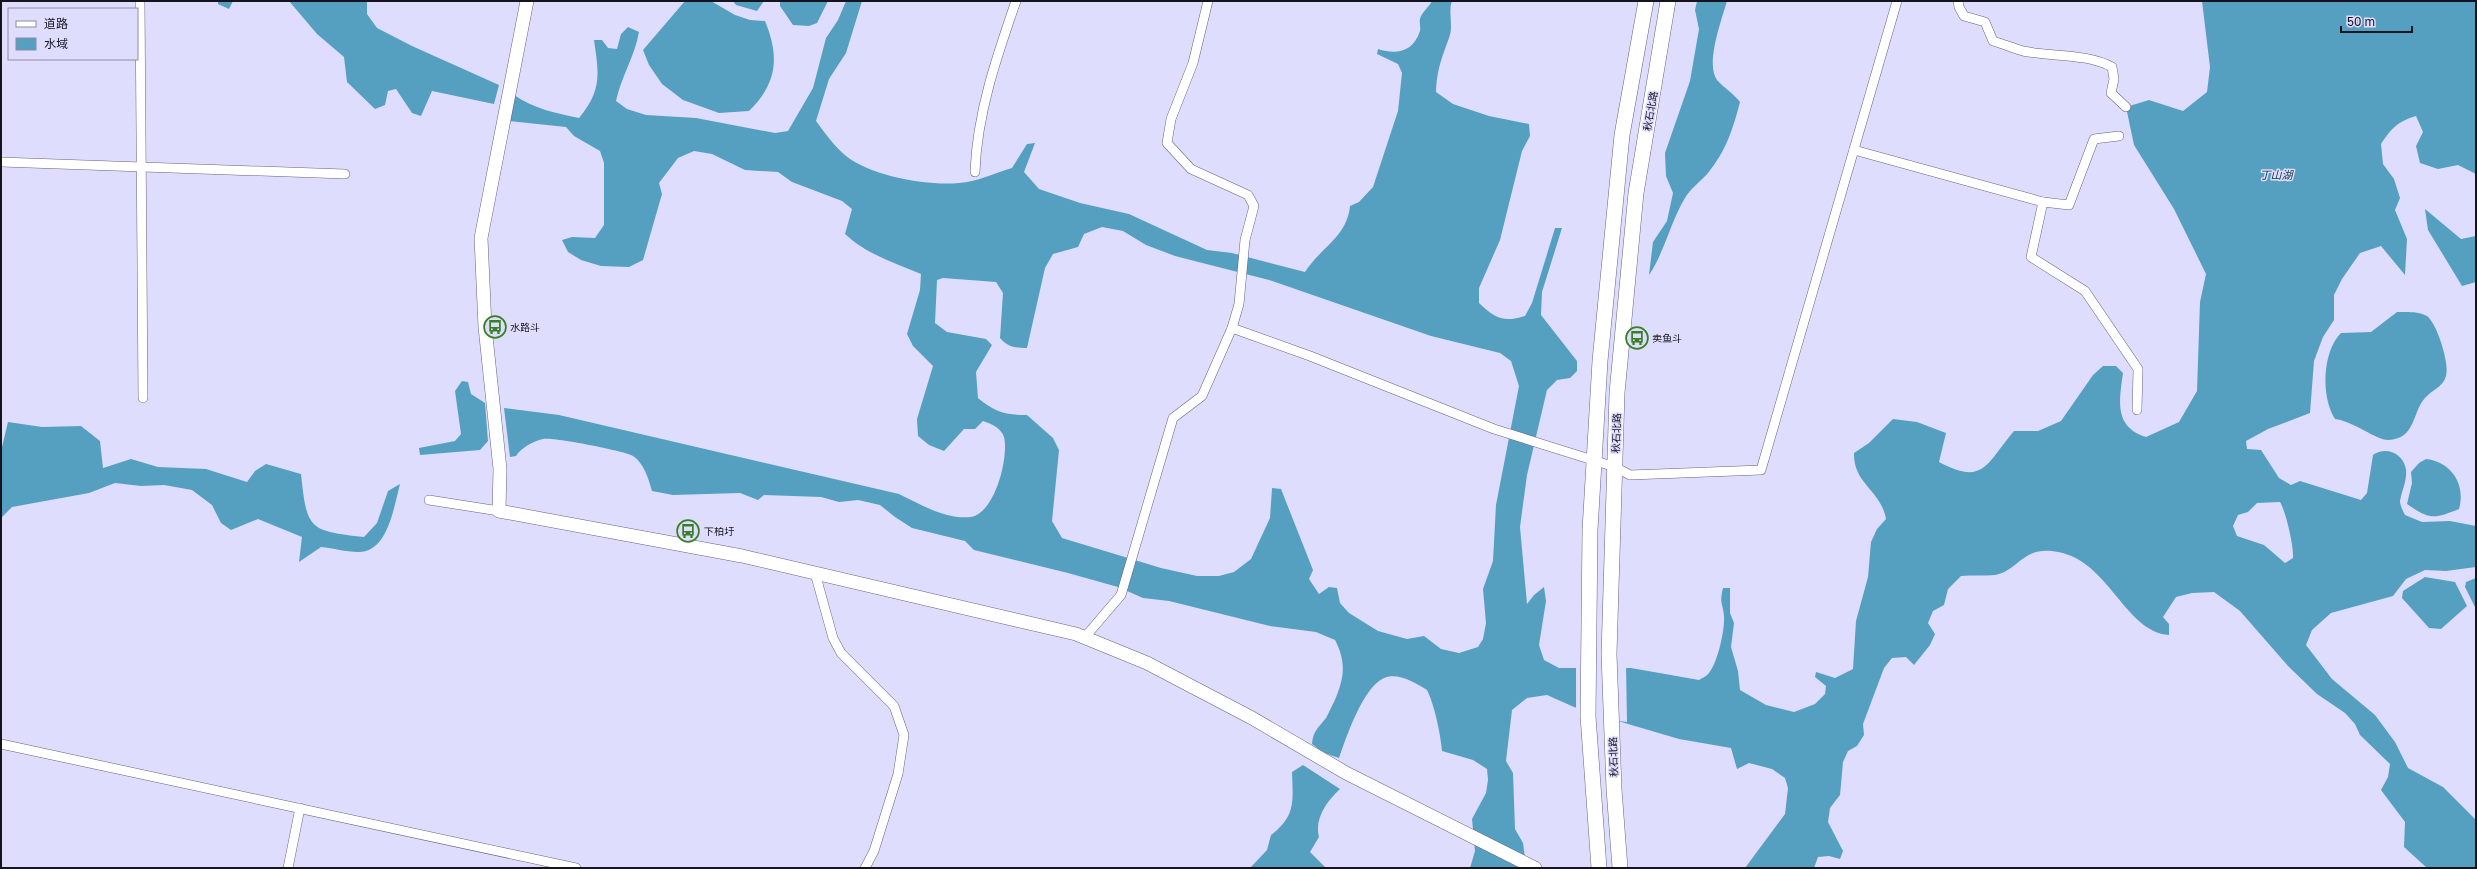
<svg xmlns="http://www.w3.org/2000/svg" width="2477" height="869" font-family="'Golos Text','Noto Sans SC',sans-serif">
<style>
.water{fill:#55a0c1;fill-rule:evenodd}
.pier{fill:#dfddfd}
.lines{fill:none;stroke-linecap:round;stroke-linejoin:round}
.street-casing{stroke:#66637f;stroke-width:10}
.secondary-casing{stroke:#66637f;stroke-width:14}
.primary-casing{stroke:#66637f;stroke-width:16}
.street{stroke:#fff;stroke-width:9}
.secondary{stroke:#fff;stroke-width:13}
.primary{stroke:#fff;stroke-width:15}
.labels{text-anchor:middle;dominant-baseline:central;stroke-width:3;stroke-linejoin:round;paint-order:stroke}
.street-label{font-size:10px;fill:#14131e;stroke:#dfddfd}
.poi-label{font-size:10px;fill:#14131e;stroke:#dfddfd;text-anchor:start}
.water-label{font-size:11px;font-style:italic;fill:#133645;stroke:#dfddfd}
</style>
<rect width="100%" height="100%" fill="#dfddfd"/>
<g class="water">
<polygon points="218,1 233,1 229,9 218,4"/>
<polygon points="289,1 367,1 367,14 377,28 412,46 499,85 494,104 432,91 421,116 412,113 396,89 388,91 385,105 375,109 347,82 344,57 317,34"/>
<path d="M685,1H711L735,15L750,20L765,21C780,57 777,84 749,111L719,113L683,100L662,84L649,65L643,50Z"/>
<polygon points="733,1 764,1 757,11 736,5"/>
<polygon points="780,1 828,1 817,23 809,26 793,25 780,6"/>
<path d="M846,1H862L846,53L829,79L816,121C825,133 834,146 846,156C871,176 927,186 959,183C976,182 995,173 1012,168L1027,144L1035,143L1024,172L1039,189L1080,203L1129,214L1207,250L1232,253L1305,272C1321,247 1347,237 1350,206L1359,202L1373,187L1398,111L1402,73L1398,64L1377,54L1378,49C1397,55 1413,52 1420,31C1421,27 1419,23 1420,19C1421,13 1429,7 1432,1H1452C1448,12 1453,24 1450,35C1442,58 1437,68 1436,92L1453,104L1489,116L1529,124L1530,136L1522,151L1500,240L1479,288V303C1495,318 1503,323 1525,316L1532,303L1555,228H1562L1542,292L1541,315L1577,361V371L1570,378L1557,380L1547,390L1527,475L1520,527L1527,604L1534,595L1544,587L1546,601L1539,645L1544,660L1559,668H1631L1699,680C1702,678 1707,676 1709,673C1718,662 1725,629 1724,616C1723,603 1719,604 1723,588H1730V613L1734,623L1731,647L1738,671L1740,690L1766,705L1794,712L1815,704L1825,694L1826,686L1815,677L1816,672L1835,678L1853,669L1856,621L1868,577L1871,542L1877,529L1886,519C1881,490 1853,484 1854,453L1869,443L1893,419L1917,422L1946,433L1939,462C1984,486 1986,464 2014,431H2038L2061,421L2093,375L2103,366H2116L2123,373C2119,401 2114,427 2146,437L2179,422L2197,391L2200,302L2206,274L2174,209L2134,145L2126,107L2149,100L2183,111L2207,92L2210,67L2202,1H2476V174L2458,165L2438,169L2420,163L2416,146L2423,132L2416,116C2398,121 2391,129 2381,144L2383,164L2394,179L2400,198L2395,210L2407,239L2405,275L2381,246L2360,253L2342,279L2334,295V320L2323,337L2314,361L2310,413L2268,429L2246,441L2247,449L2261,450L2279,478L2291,485L2300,481L2361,500L2367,493L2373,455C2385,446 2404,453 2406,470C2407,481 2402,490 2400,501C2400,505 2403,511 2405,515L2422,522L2450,521L2476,526V567L2446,571L2425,570L2406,579L2393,596L2331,613L2312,630L2306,645L2332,679L2375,715L2395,742L2408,768L2443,787L2476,820V868H2427L2404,847L2405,822L2381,790L2388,777L2390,764L2360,735L2355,724L2345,713L2317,694L2288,666L2240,611L2214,592L2192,593L2176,597L2163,617L2169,624V635C2125,632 2109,561 2058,552C2022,545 2020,570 1995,575C1984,576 1972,575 1961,576L1948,589L1944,605L1933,611L1928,623L1935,634L1930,645L1914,665L1906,657L1892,658L1884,668L1863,724L1864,735L1857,746L1848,751L1843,762L1840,795L1830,808L1828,822L1843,851L1840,859L1829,856L1818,857L1814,868H1745L1785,814L1788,788L1785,778L1772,769L1749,763L1737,769L1731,748L1679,739L1628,724L1574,707L1547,695L1527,698L1512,710L1506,761L1513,773L1515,829L1523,843L1525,858L1521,868H1470L1475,851L1472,819L1486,793L1488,780L1487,769L1473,760L1442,751C1441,736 1434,703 1427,690C1416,683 1397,672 1384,678C1363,687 1346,738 1339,758L1324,753L1312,744C1313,731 1318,728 1326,718C1329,713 1331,707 1334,702C1344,679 1347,663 1335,640L1316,632L1270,626L1169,601L1143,598L1118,587L1068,573L974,550L965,541L912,528L895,517L880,505L858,500L839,502L821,497L764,495L758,500L740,493L673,495L652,491C649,480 644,463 633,456C625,451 553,437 543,439C533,441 521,448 516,456L510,457L504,408L559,415L899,494C920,504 946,520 971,517C995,513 1009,457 1004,437C1001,428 992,424 983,421L975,429H964L944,451L929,445L918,436L917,419L933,366L913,346L907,334L920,290L921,274C895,263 866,254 845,234L852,209L842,201L792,182L778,172L745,170L712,154L694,151L678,158L659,183L662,194L643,260L629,267L601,266L581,260L568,252L562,240L572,237L595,238L604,225V163L600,151L574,136L566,127L509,121L514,95C534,109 556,113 579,118C602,90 599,74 594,40H602L608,48L617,49L621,34L628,27L639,32C635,56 621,77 616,101L627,109L646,115L696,118L775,133L788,131L813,88L826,38L838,20ZM1102,227L1123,231L1146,245L1175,256L1269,280L1431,336L1500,353L1511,361L1519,386L1496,505L1493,561L1483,589L1486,623L1483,639L1478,647L1459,653L1441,649L1424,636L1407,639L1378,631L1349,613L1340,603L1337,588L1329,587L1319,594L1309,579L1313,570L1281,489L1272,488L1270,518L1251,559L1234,572L1219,576H1197L1161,568L1062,538L1052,521L1059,450L1053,438L1027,415C1004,415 995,412 978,398L976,372L992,345L986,339L947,332L935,323L937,280L943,278L996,282L1003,293L1000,338C1008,347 1015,348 1027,348L1045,268L1053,254L1078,247L1084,234ZM2280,502C2286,512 2294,547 2293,558L2285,563L2264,545L2237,536L2233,526L2238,515L2248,512L2257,503Z"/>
<path d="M1697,1H1727C1722,19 1705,64 1717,80C1724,88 1732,92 1740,102C1733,129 1726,151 1708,173C1701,181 1690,189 1685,198C1670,223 1665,251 1649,275L1653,242L1667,221L1673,193L1666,176L1665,153L1690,81L1699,29L1695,10Z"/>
<polygon points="2425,209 2461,239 2476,236 2476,282 2462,286 2428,230"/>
<path d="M2397,312C2406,312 2419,311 2427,316C2437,323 2450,365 2446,376C2443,386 2436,388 2428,395C2411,409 2418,439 2388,440C2376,440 2353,421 2335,419C2321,397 2322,352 2341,333L2371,332Z"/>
<polygon points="462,381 468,382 471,394 485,403 488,441 480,450 420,455 419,448 455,441 461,434 455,391"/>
<path d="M8,422L42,427L81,426L100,441L103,468L131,459L158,467L206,469L247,482L255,471L266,464L301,474C307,529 308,531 364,537L377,523L388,491L400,484C394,506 388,553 358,552C346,552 333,548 321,547L299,562L302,537L258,519L231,530L221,523L212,505L192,490L164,485L141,486L115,483L89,493L12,507L1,518V451Z"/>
<path d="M2426,459C2452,462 2466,485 2459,509C2434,519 2430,520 2407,504L2412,483L2411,472L2419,463Z"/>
<polygon points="2425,577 2455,582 2467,606 2441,629 2429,628 2402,598 2403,591"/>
<polygon points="2476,578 2476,609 2465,587 2466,582"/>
<path d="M1303,765L1340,789C1327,801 1314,819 1319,837L1310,852L1326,868H1250L1267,850L1271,835C1296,816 1293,801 1292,772Z"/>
</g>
<polygon class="pier" points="1576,666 1626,666 1627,722 1605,719 1576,710"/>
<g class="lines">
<g class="street-casing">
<g id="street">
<polyline points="140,1 143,398"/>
<path d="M1958,1L1959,7L1964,16L1985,22L1993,41C2003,44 2013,48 2023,51C2051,57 2086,53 2112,67L2114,79L2111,93L2126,107"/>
<polyline points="1854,150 2043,202 2031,257 2085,291 2138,369 2137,410"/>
<polyline points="1,162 345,174"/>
<path d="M975,172C977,113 997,56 1016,1"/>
<polyline points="2043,202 2069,205 2094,139 2119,136"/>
<polyline points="1232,328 1310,356 1494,429 1615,467 1630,475 1761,470 1897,1"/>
<polyline points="429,500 499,511"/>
<polyline points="815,573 833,638 841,653 894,706 904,735 898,774 874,851 865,868"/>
<polyline points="1085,637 1121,595 1173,418 1202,396 1232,328 1239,304 1245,240 1254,206 1248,195 1191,169 1167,143 1171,119 1193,63 1208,1"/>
<polyline points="1,744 576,868"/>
<polyline points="288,868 300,808"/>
</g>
</g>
<g class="secondary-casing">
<polyline id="secondary" points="527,1 481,238 485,327 500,469 499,511 742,556 1076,634 1147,663 1252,718 1346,773 1535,868"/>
</g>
<g class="primary-casing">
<g id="primary">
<polyline points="1599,868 1588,716 1590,530 1600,361 1622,135 1646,1"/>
<polyline points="1620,868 1614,789 1609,654 1617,393 1636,193 1668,1"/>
</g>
</g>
<use href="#street" class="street"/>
<use href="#secondary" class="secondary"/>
<use href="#primary" class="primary"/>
</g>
<defs>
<g id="bus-ring" transform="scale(1.15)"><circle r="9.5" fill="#dfddfd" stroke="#378026" stroke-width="1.5"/><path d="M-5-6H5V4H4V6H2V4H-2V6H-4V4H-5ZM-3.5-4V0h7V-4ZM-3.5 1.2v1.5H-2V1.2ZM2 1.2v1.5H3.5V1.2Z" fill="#378026"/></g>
</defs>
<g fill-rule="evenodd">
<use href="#bus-ring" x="495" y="327"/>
<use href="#bus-ring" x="1637" y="338"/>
<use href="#bus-ring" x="688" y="531"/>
</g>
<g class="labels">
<g class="street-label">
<text transform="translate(1650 111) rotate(-80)">秋石北路</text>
<text transform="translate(1616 433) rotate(-88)">秋石北路</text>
<text transform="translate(1613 757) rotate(-92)">秋石北路</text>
</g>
<g class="poi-label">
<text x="510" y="327">水路斗</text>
<text x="1652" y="338">卖鱼斗</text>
<text x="704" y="531">下柏圩</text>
</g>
<g class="water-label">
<text x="2276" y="174">丁山湖</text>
</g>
</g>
<rect width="2477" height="869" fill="none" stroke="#14131e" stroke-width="4"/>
<rect x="8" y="8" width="130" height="52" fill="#dfddfd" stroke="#8e8ca4"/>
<rect x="16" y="21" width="20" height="6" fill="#ffffff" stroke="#8e8ca4"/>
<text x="44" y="28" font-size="12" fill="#14131e">道路</text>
<rect x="16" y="38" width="20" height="12" fill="#55a0c1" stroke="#8e8ca4"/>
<text x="44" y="48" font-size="12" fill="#14131e">水域</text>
<path d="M2341 26v6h71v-6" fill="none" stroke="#14131e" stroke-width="2"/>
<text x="2347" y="26" font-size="12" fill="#14131e" stroke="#dfddfd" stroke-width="3" paint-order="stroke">50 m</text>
</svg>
